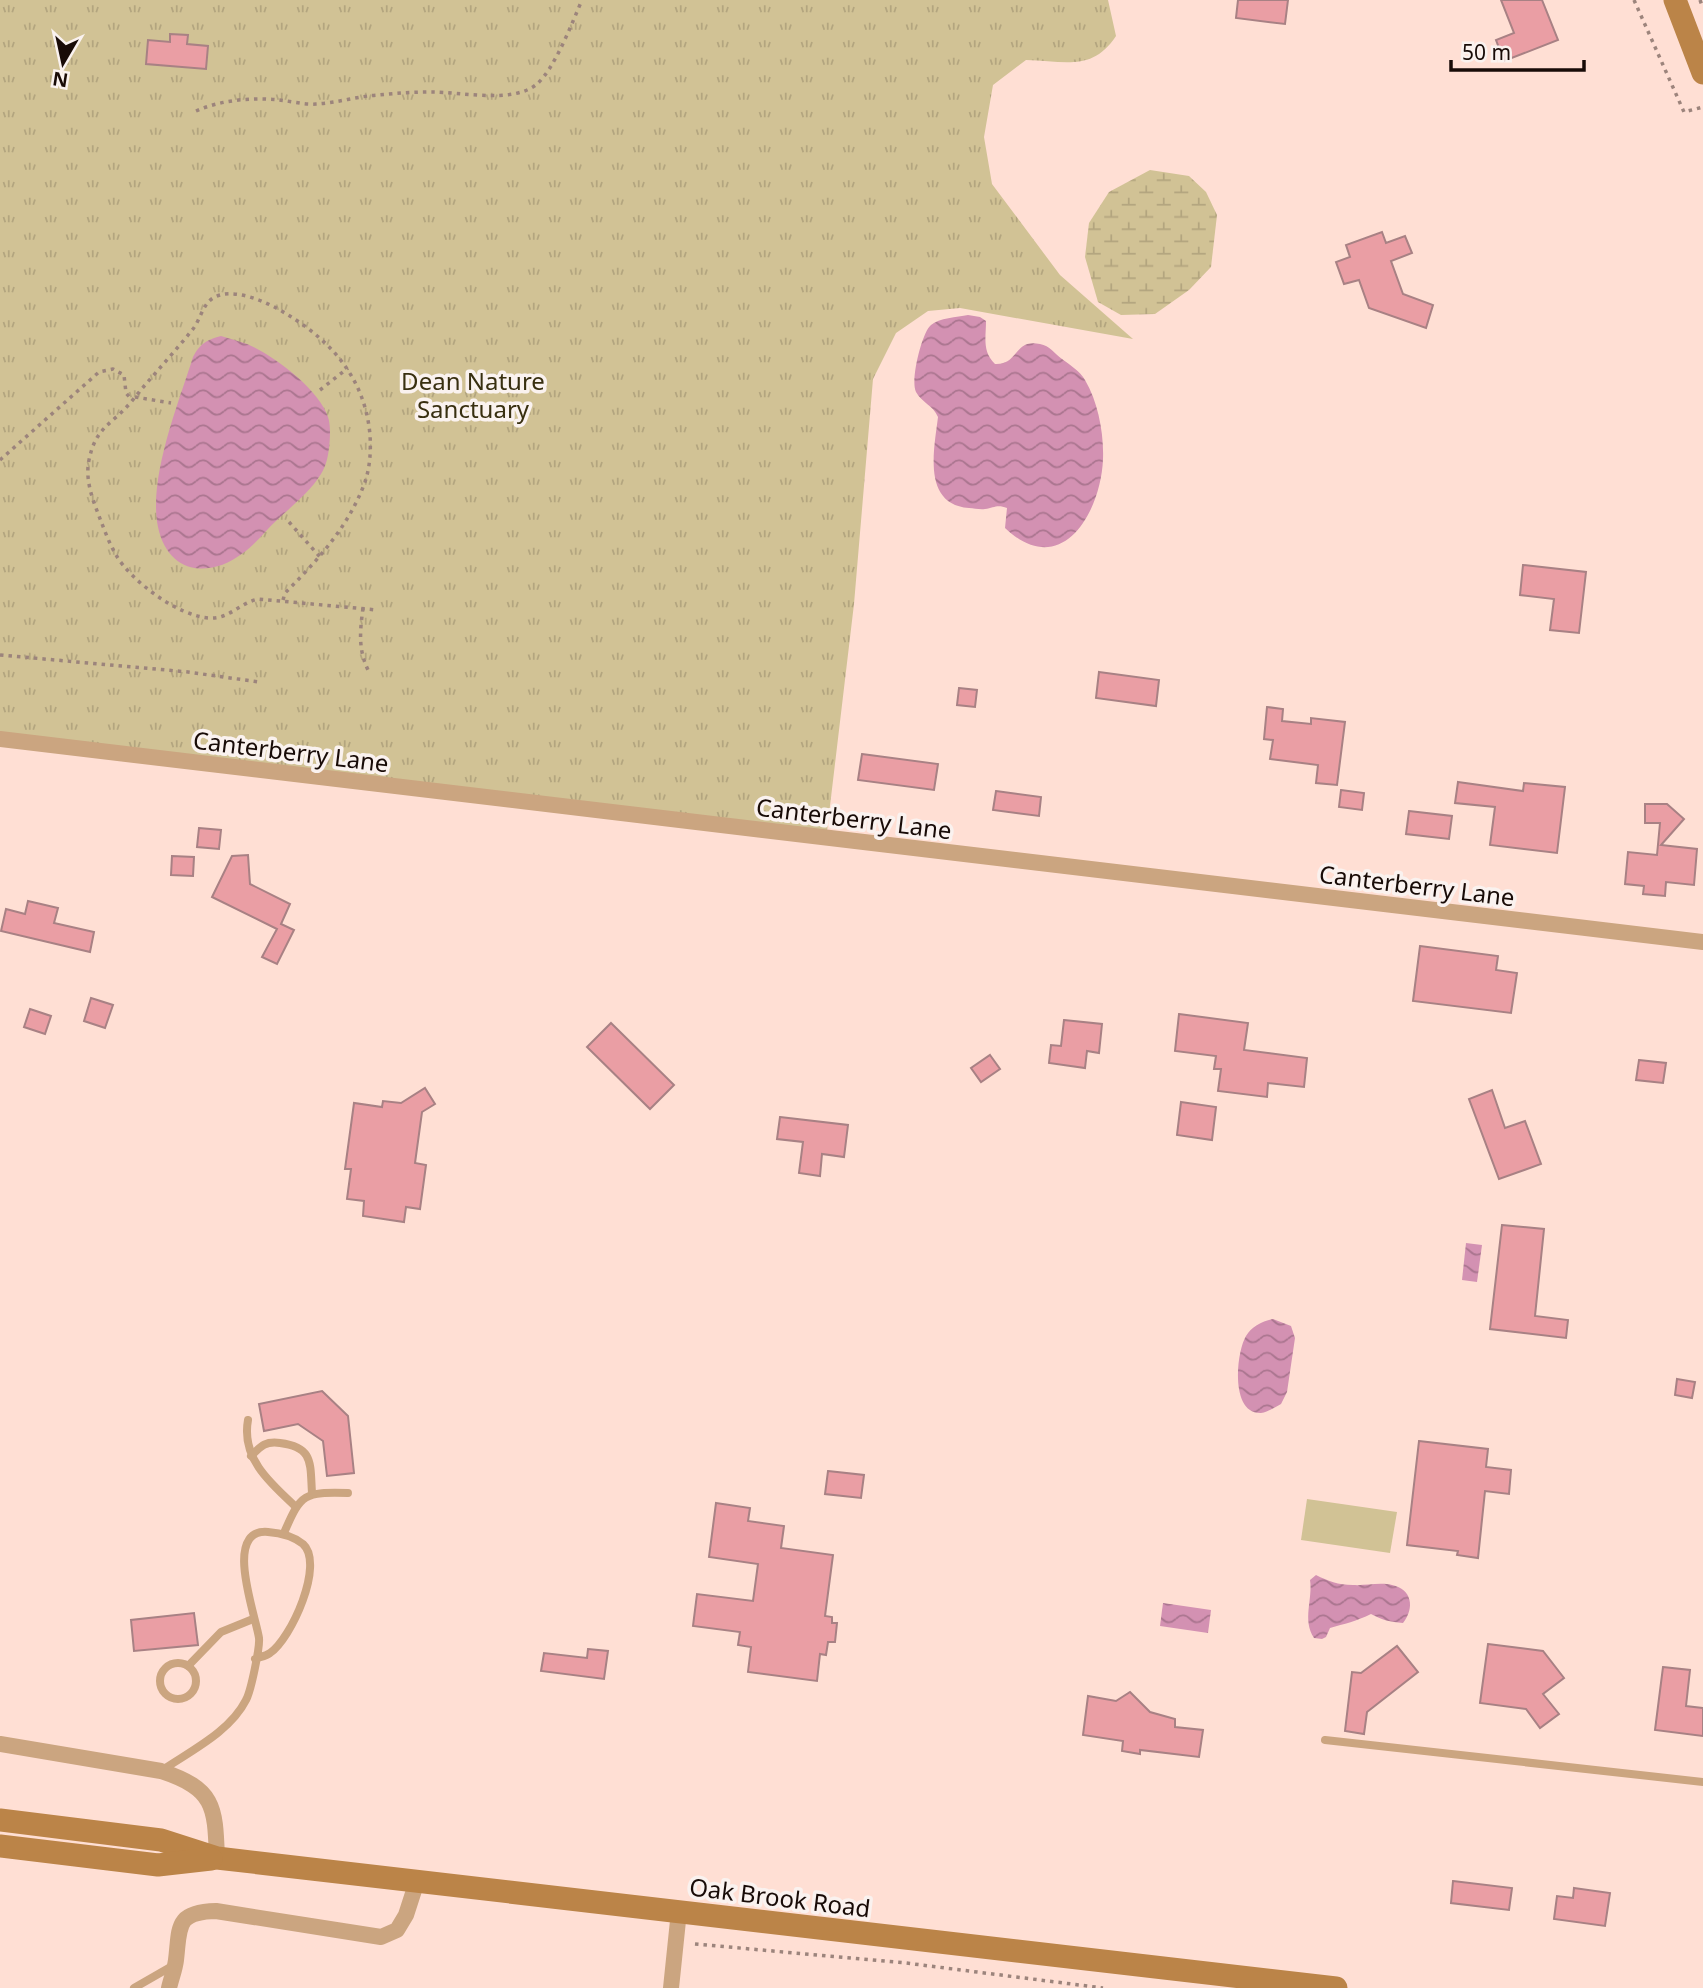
<svg xmlns="http://www.w3.org/2000/svg" width="1703" height="1988" font-family="'Noto Sans',sans-serif">
<style>
.green{fill:#d1c295}
.wetland{fill:url(#wetland-marsh)}
.park{fill:url(#park-tufts)}
.water{fill:url(#water-waves)}
.building{fill:#ea9ea4;stroke:#a88184;stroke-width:2}
.lines{fill:none;stroke-linecap:round;stroke-linejoin:round}
.path{stroke:#9c847c;stroke-width:3.5;stroke-dasharray:3.5 5;stroke-linecap:butt}
.service{stroke:#cba580;stroke-width:8}
.minor{stroke:#cba580;stroke-width:16}
.secondary{stroke:#bb8448;stroke-width:23}
.labels{text-anchor:middle;dominant-baseline:central;stroke-width:7;stroke-linejoin:round;paint-order:stroke}
.park-label{font-size:24px;fill:#382f10;stroke:#faf2ef}
.street-label{font-size:24px;fill:#180b07;stroke:#faf2ef}
</style>
<defs>
<pattern id="wetland-marsh" width="20" height="14" patternUnits="userSpaceOnUse" patternTransform="scale(1.75)"><rect width="20" height="14" fill="#d1c295"/><path d="M1 5h8M5 5V1M11 12h8M15 12V8" fill="none" stroke="#b3a57f"/></pattern>
<pattern id="park-tufts" width="24" height="20" patternUnits="userSpaceOnUse" patternTransform="scale(1.75)"><rect width="24" height="20" fill="#d1c295"/><path d="M3 7l-1-3M5 7V3M7 7l1-3M15 17l-1-3M17 17v-4M19 17l1-3" fill="none" stroke="#b3a57f"/></pattern>
<pattern id="water-waves" width="16" height="10" patternUnits="userSpaceOnUse" patternTransform="scale(1.75)"><rect width="16" height="10" fill="#d391b2"/><path d="M0 5q4-4 8 0t8 0" fill="none" stroke="#aa758f"/></pattern>
</defs>
<rect width="100%" height="100%" fill="#ffdfd4"/>
<polygon class="green" points="1307,1499 1397,1512 1390,1553 1301,1540"/>
<polygon class="wetland" points="1150,170 1189,176 1206,192 1217,215 1211,267 1189,290 1155,314 1121,315 1098,302 1085,257 1089,223 1109,192"/>
<path class="park" d="M0,0H1108L1116,36C1092,72 1065,61 1026,60L993,85L984,137L992,184L1060,275L1133,339L960,308L928,311L896,333L873,379L854,604L827,831L0,732Z"/>
<g class="water">
<path d="M968,315L980,317L986,321C986,338 982,351 995,364C1019,365 1014,338 1040,344C1050,346 1054,353 1062,359C1070,365 1080,371 1085,380C1098,402 1104,433 1103,459C1101,513 1061,581 1005,528L1007,508C997,504 994,508 985,509C980,510 974,508 969,508C922,504 934,450 938,417C933,405 922,403 916,392C910,381 922,332 931,325C939,318 957,317 968,315Z"/>
<path d="M221,336C230,339 239,341 247,344C273,355 319,389 328,417C331,426 330,439 329,448C328,457 326,466 321,474C310,492 293,505 277,520C266,530 256,544 243,553C209,579 168,574 158,527C148,478 178,405 193,357C200,344 206,340 221,336Z"/>
<polygon points="1466,1243 1482,1245 1477,1282 1462,1280"/>
<path d="M1273,1319L1291,1326L1295,1338L1287,1392L1281,1404C1275,1407 1268,1412 1261,1413C1230,1414 1236,1353 1246,1336C1251,1327 1262,1321 1273,1319Z"/>
<path d="M1316,1575C1328,1581 1338,1585 1353,1585C1365,1586 1379,1582 1392,1585C1412,1589 1415,1608 1403,1623C1390,1622 1382,1620 1371,1614C1357,1621 1344,1624 1330,1628L1326,1637L1322,1639L1314,1638C1302,1620 1313,1599 1310,1580Z"/>
<polygon points="1163,1603 1211,1610 1208,1633 1160,1626"/>
</g>
<g class="building">
<polygon points="1238,0 1288,0 1285,24 1236,18"/>
<polygon points="1501,0 1542,0 1558,40 1504,61 1496,40 1514,33"/>
<polygon points="170,34 188,35 187,44 208,46 206,69 146,64 148,40 170,42"/>
<polygon points="1382,232 1386,243 1405,236 1412,253 1391,261 1403,294 1433,305 1426,328 1369,308 1359,280 1344,284 1336,262 1350,257 1346,245"/>
<polygon points="1523,565 1586,572 1579,633 1550,630 1554,599 1520,595"/>
<polygon points="1099,672 1159,680 1156,706 1096,698"/>
<polygon points="959,688 977,690 975,707 957,705"/>
<polygon points="1267,707 1283,709 1282,721 1311,724 1311,718 1345,722 1337,785 1316,783 1318,765 1270,759 1273,740 1264,739"/>
<polygon points="862,754 938,764 934,790 858,780"/>
<polygon points="1458,782 1523,791 1524,783 1565,787 1557,853 1490,845 1495,807 1455,803"/>
<polygon points="1341,790 1364,793 1362,810 1339,807"/>
<polygon points="996,791 1041,797 1039,816 993,810"/>
<polygon points="1645,804 1667,804 1684,819 1661,845 1697,849 1694,885 1666,882 1665,896 1643,894 1644,886 1625,884 1628,852 1657,855 1660,823 1645,823"/>
<polygon points="1409,811 1452,816 1449,839 1406,834"/>
<polygon points="199,828 221,830 219,849 197,847"/>
<polygon points="248,855 250,884 290,904 281,924 294,930 277,964 262,957 277,929 212,897 232,856"/>
<polygon points="172,856 194,857 193,876 171,875"/>
<polygon points="28,901 58,908 54,923 94,932 90,952 1,931 6,909 25,914"/>
<polygon points="1420,946 1498,956 1496,970 1517,973 1511,1013 1413,1001"/>
<polygon points="91,998 113,1005 105,1028 84,1021"/>
<polygon points="30,1009 51,1016 45,1034 24,1027"/>
<polygon points="1179,1014 1248,1023 1244,1050 1307,1058 1304,1087 1268,1083 1267,1097 1218,1091 1221,1069 1214,1069 1216,1056 1175,1051"/>
<polygon points="1064,1020 1102,1024 1099,1053 1087,1051 1085,1068 1049,1063 1051,1045 1061,1046"/>
<polygon points="611,1023 674,1085 650,1109 587,1047"/>
<polygon points="990,1055 1000,1069 981,1082 971,1068"/>
<polygon points="1639,1060 1666,1063 1663,1083 1636,1080"/>
<polygon points="425,1088 435,1104 422,1112 415,1163 426,1165 420,1209 406,1207 404,1222 363,1216 364,1201 347,1199 351,1169 345,1169 354,1103 382,1107 383,1101 401,1103"/>
<polygon points="1492,1090 1505,1128 1525,1121 1541,1164 1499,1179 1469,1099"/>
<polygon points="1181,1102 1216,1107 1212,1140 1177,1135"/>
<polygon points="780,1117 848,1125 844,1157 822,1154 820,1176 799,1173 803,1142 777,1139"/>
<polygon points="1502,1225 1544,1229 1535,1316 1568,1320 1566,1338 1490,1329"/>
<polygon points="1677,1379 1695,1382 1692,1398 1675,1395"/>
<polygon points="322,1391 348,1416 354,1473 327,1476 323,1441 298,1424 264,1431 259,1404"/>
<polygon points="1419,1441 1488,1449 1486,1467 1511,1470 1509,1494 1485,1491 1478,1558 1457,1555 1458,1551 1407,1545"/>
<polygon points="828,1471 864,1475 861,1498 825,1494"/>
<polygon points="716,1503 750,1508 748,1521 784,1526 781,1548 833,1555 825,1616 832,1617 832,1623 837,1623 835,1642 828,1642 826,1655 820,1654 817,1681 748,1672 751,1647 738,1645 740,1632 693,1626 697,1594 753,1601 758,1564 709,1557"/>
<polygon points="194,1613 198,1645 134,1651 131,1620"/>
<polygon points="1488,1644 1543,1651 1564,1678 1543,1694 1559,1714 1540,1728 1526,1709 1480,1703"/>
<polygon points="1397,1646 1418,1672 1367,1712 1364,1734 1345,1731 1352,1672 1361,1673"/>
<polygon points="588,1649 608,1651 604,1679 541,1671 544,1653 587,1658"/>
<polygon points="1663,1667 1690,1670 1686,1706 1703,1708 1703,1736 1655,1730"/>
<polygon points="1130,1692 1150,1712 1175,1719 1175,1727 1203,1730 1199,1757 1140,1750 1140,1754 1122,1751 1123,1741 1083,1735 1088,1696 1116,1701"/>
<polygon points="1453,1881 1512,1888 1509,1910 1451,1903"/>
<polygon points="1574,1888 1610,1893 1605,1926 1554,1919 1557,1896 1573,1898"/>
</g>
<g class="lines">
<g class="path">
<polyline points="1634,0 1684,112 1703,107"/>
<polyline points="1700,0 1703,8"/>
<path d="M196,111C221,100 252,97 279,100C291,101 304,105 316,104C337,103 358,96 379,95C397,93 415,92 433,92C461,92 513,104 537,84C555,68 572,23 582,0"/>
<polyline points="320,390 348,368"/>
<polyline points="135,397 171,403"/>
<polyline points="0,460 99,372 113,369 124,375 126,393 132,400"/>
<polyline points="289,522 320,557"/>
<path d="M283,600L285,593C318,560 349,526 365,482C370,467 371,451 370,435C365,376 328,337 278,309C262,300 231,287 213,298C203,304 200,320 193,329C173,354 151,377 131,402C112,425 96,426 89,460C85,479 92,498 99,516C104,529 109,543 116,555C131,581 179,617 210,618C229,619 240,603 258,599L377,610"/>
<path d="M363,608C360,631 358,649 368,670"/>
<polyline points="0,655 188,672 259,682"/>
<polyline points="695,1944 906,1963 1103,1988"/>
</g>
<g class="service">
<path d="M248,1420C241,1458 270,1483 295,1506"/>
<path d="M251,1456C261,1446 265,1441 280,1443C314,1447 310,1464 312,1493"/>
<path d="M284,1533C301,1493 304,1492 348,1493"/>
<circle cx="178" cy="1681" r="18"/>
<polyline points="188,1666 221,1632 253,1619"/>
<polyline points="1325,1740 1703,1782"/>
<path d="M161,1771C190,1751 230,1732 246,1700C251,1691 260,1647 259,1638C256,1616 222,1528 268,1532C281,1533 293,1536 303,1544C325,1564 291,1639 270,1653C266,1656 260,1657 255,1659"/>
<polyline points="134,1988 174,1965"/>
</g>
<g class="minor">
<polyline points="0,739 1703,942"/>
<path d="M0,1744L161,1771C215,1789 215,1806 217,1858"/>
<path d="M169,1988C171,1979 175,1969 176,1960C180,1927 175,1912 216,1911L381,1937L397,1930L406,1915L417,1881"/>
<polyline points="671,1988 679,1911"/>
</g>
<g class="secondary">
<polyline points="1675,0 1703,73"/>
<polyline points="0,1820 161,1840 217,1858 1336,1988"/>
<polyline points="0,1846 158,1865 211,1859"/>
</g>
</g>
<g class="labels">
<g class="park-label">
<text x="473" y="380">Dean Nature<tspan x="473" dy="28">Sanctuary</tspan></text>
</g>
<g class="street-label">
<text transform="translate(291 751) rotate(7)">Canterberry Lane</text>
<text transform="translate(854 818) rotate(7)">Canterberry Lane</text>
<text transform="translate(1417 885) rotate(7)">Canterberry Lane</text>
<text transform="translate(780 1897) rotate(7)">Oak Brook Road</text>
</g>
</g>
<g transform="translate(63 63) rotate(189)" stroke="#faf2ef" stroke-width="5" paint-order="stroke">
<path d="M0-5L12 26L0 18L-12 26Z" fill="#180b07"/>
<text y="-10" font-size="19" font-weight="bold" text-anchor="middle" fill="#180b07">N</text>
</g>
<path d="M1451 60v10h133v-10" fill="none" stroke="#180b07" stroke-width="3.5"/>
<text x="1462" y="60" font-size="21" fill="#180b07" stroke="#faf2ef" stroke-width="5" paint-order="stroke">50 m</text>
</svg>
